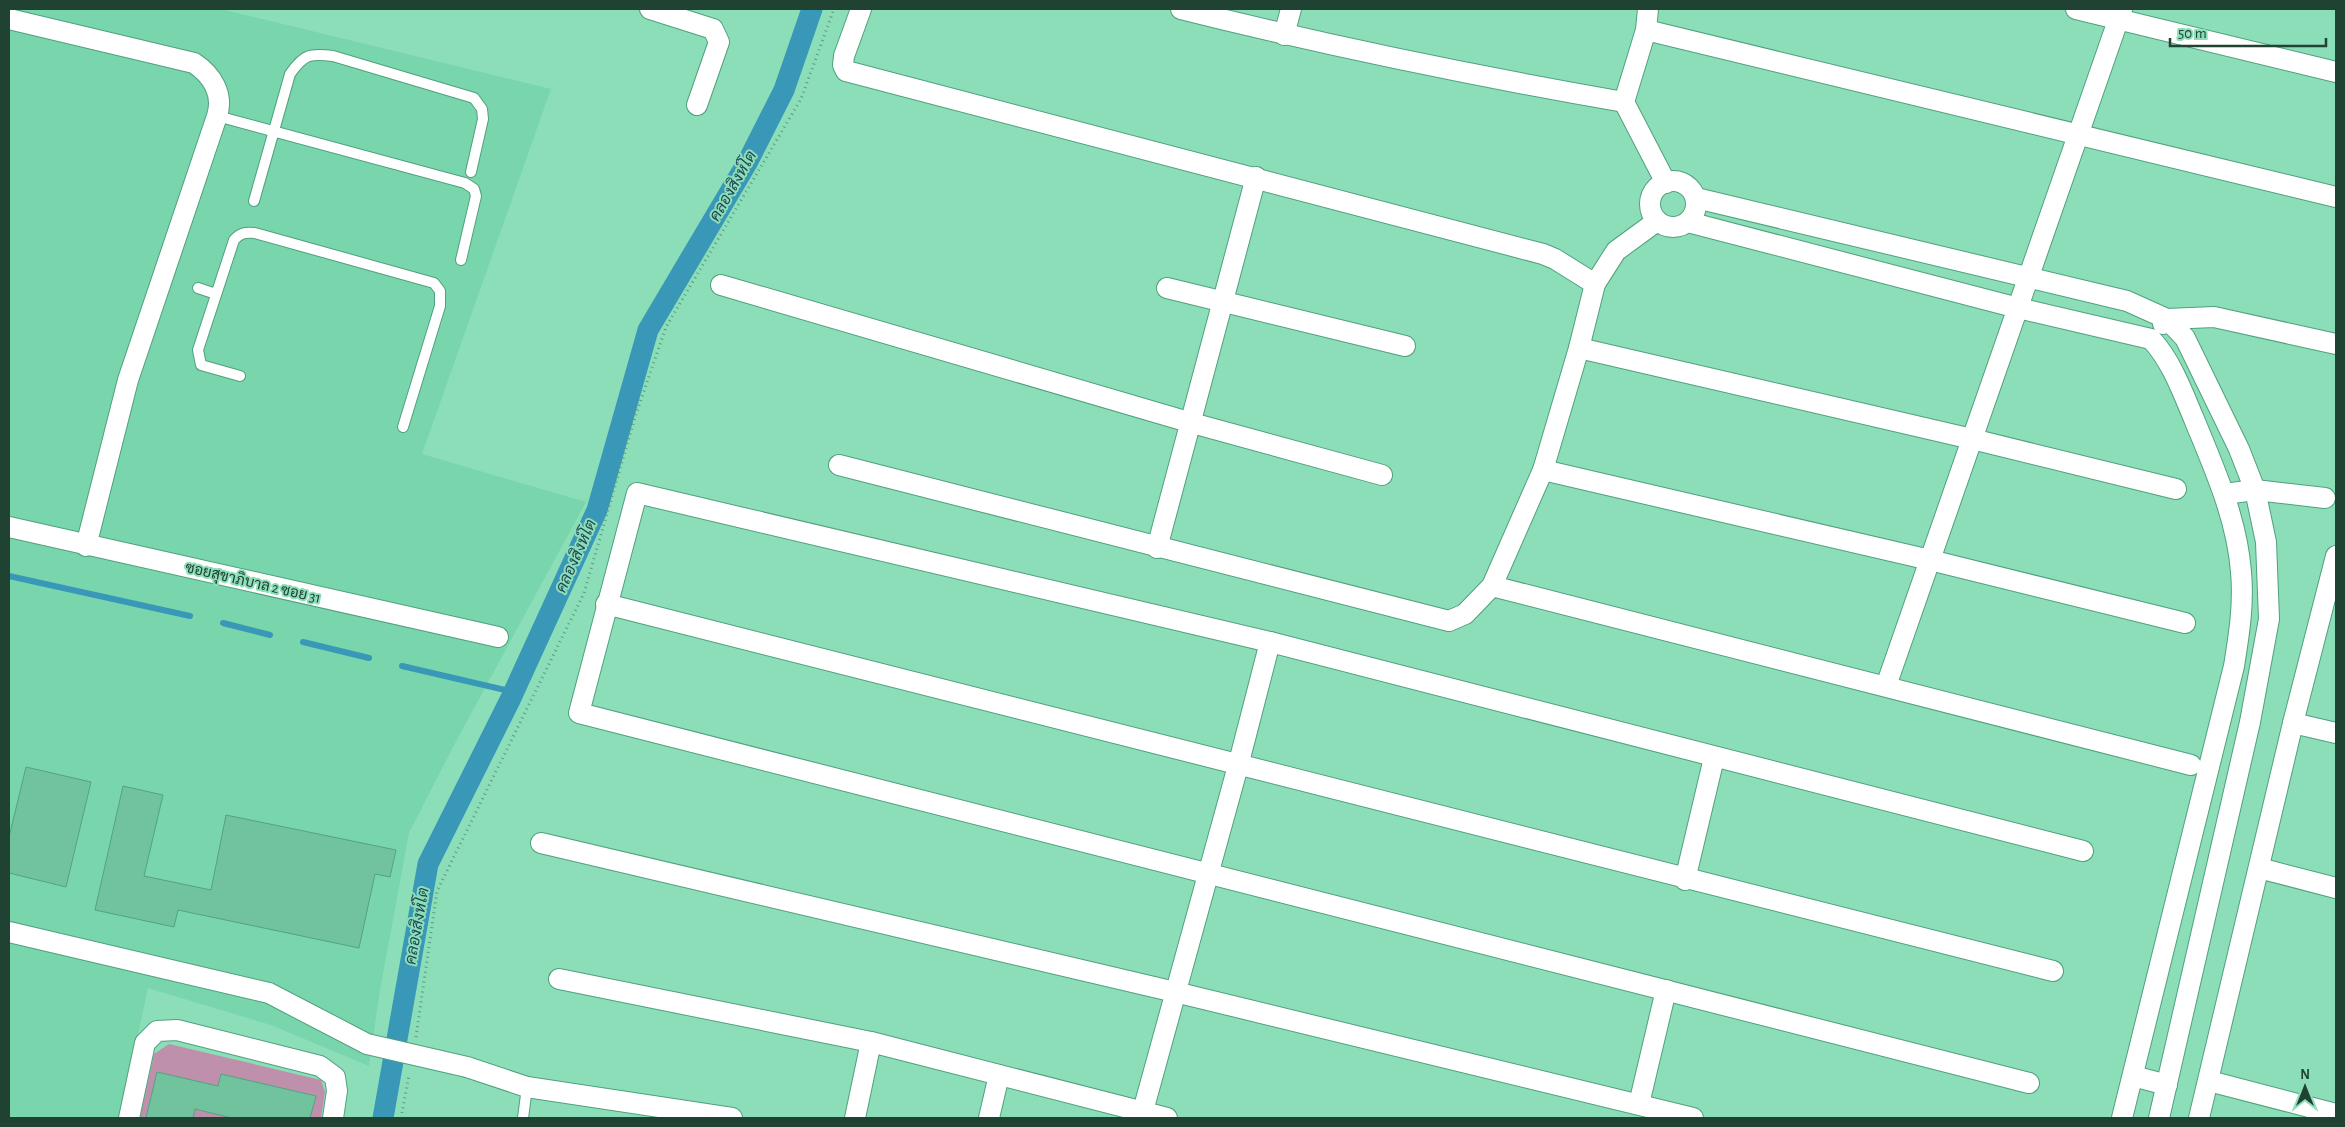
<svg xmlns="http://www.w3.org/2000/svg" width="2345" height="1127" font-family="'Alegreya Sans',Sarabun,sans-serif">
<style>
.built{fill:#79d5ac}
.green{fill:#bf90ab}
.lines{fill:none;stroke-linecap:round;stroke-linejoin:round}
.stream{stroke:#3998b7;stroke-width:6}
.canal{stroke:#3998b7;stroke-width:21}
.building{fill:#70c39d;stroke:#52a481}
.service-casing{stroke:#4fa17d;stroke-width:12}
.minor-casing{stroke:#4fa17d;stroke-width:22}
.path{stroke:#5d9a7e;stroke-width:3;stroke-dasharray:1 4;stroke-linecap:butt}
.service{stroke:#fff;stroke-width:10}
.minor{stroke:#fff;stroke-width:20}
.minor-bridge-casing{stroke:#4fa17d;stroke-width:22;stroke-linecap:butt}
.minor-bridge{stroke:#fff;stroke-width:20}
.labels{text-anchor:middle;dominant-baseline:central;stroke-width:4;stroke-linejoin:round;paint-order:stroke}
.street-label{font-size:15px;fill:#204233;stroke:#8cdeb8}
.water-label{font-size:16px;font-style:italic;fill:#1f4856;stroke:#8cdeb8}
</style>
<rect width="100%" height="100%" fill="#8cdeb8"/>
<polygon class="built" points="9,9 221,9 551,89 422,454 586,502 453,747 409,833 380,990 369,1066 271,1025 148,988 120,1118 9,1118"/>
<polygon class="green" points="169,1044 321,1080 325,1092 321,1118 140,1118 154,1054"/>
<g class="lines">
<g class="stream">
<polyline points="9,576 190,616"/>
<polyline points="223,623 270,635"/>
<polyline points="303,642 369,658"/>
<polyline points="402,666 514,692"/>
</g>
<polyline class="canal" points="383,1118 428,864 511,698 597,510 648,330 747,163 784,90 812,9"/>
</g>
<g class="building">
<polygon points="26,767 91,782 66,887 9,873 9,837"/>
<polygon points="123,786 163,795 144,876 211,890 226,815 396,850 390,877 375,874 359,948 178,910 174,927 95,910"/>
<polygon points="157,1072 218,1086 221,1074 316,1096 310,1118 232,1118 195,1109 193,1118 146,1118"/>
</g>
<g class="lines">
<g class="service-casing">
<g id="service">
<polyline points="217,116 465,183 474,189 476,196 461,260"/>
<path d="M254,201L290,74C304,54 310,53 333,56L474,98L482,109L483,119L471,172"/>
<polyline points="198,288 216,294"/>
<path d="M240,376L201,365L198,350L234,240C240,233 245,232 255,233L434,283L440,291V306L403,427"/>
<polyline points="523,1118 527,1087"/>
</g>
</g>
<g class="minor-casing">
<g id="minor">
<polyline points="650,9 713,29 719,42 697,105"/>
<polyline points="861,9 844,56 843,65 846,71 1543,254 1555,259 1595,284"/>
<path d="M1181,9C1328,46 1475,76 1624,102"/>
<polyline points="1648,9 1646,30 1624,102 1666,183"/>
<polyline points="2076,9 2336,72"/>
<path d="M9,19L194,63C212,75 224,94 217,116L128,380L86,546"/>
<polyline points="1646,30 2336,197"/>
<polyline points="1284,35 1291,9"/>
<circle cx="1673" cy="204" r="23"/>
<polyline points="1696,198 2127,301 2167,319 2185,338 2239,449 2255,490 2266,542 2269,619 2250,722 2159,1118"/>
<path d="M1688,222L2018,308L2151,339C2171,360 2183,393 2194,419C2214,468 2237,518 2241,572C2244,604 2239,635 2234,666L2122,1118"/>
<polyline points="721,285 1192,423 1382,475"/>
<polyline points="1167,288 1405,346"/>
<polyline points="2163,324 2167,319 2214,317 2336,344"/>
<polyline points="1579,348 1972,439 2176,489"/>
<polyline points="839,465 1449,621 1465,614 1492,586 1543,470 1579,348 1595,284 1616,251 1657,221"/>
<polyline points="1543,470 1930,560 2185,623"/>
<polyline points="2224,494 2255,490 2325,498"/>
<polyline points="9,527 498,637"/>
<polyline points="1157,548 1256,177"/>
<polyline points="1492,586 2191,765"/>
<polyline points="606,604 2053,971"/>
<polyline points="1886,686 2122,9"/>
<polyline points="2293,723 2336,733"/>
<polyline points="541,843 1175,992 1693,1118"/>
<polyline points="2259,868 2336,888"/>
<polyline points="1685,880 1714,758"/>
<polyline points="9,932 269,993 367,1044"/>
<polyline points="559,979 871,1042 1167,1118"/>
<polyline points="467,1067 527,1087 732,1118"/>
<polyline points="2133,1076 2167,1085"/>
<polyline points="2209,1081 2336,1114"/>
<polyline points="2029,1083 579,713 637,493 1270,642 2083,851"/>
<polyline points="1639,1104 1666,990"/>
<polyline points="129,1118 145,1043 157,1031 177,1030 320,1066 335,1077 337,1091 333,1118"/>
<polyline points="855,1118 871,1042"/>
<polyline points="989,1118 999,1075"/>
<polyline points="1141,1118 1238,766 1270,642"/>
<polyline points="2199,1118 2293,723 2336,556"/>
</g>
</g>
<g class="path">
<polyline points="416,1037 437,891 584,593 635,417 666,327 801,99 834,9"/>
<polyline points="401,1118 409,1075"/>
</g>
<use href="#service" class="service"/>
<use href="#minor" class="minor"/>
<g class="minor-bridge-casing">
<polyline id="minor-bridge" points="367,1044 467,1067"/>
</g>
<use href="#minor-bridge" class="minor-bridge"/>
</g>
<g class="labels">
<g class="street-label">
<text transform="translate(253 583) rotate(13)">ซอยสุขาภิบาล 2 ซอย 31</text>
</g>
<g class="water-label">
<text transform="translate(733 186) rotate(-60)">คลองสิงห์โต</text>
<text transform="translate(576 556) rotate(-66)">คลองสิงห์โต</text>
<text transform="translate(417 926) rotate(-80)">คลองสิงห์โต</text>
</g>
</g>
<rect width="2345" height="1127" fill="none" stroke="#204233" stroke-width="20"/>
<g transform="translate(2305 1087)" stroke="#8cdeb8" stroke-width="4" paint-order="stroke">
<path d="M0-4L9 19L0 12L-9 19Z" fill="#204233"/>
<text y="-8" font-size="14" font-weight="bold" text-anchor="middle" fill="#204233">N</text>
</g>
<path d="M2170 38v8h156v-8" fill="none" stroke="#204233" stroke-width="2.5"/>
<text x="2178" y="38" font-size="15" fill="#204233" stroke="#8cdeb8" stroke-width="4" paint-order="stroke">50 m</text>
</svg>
